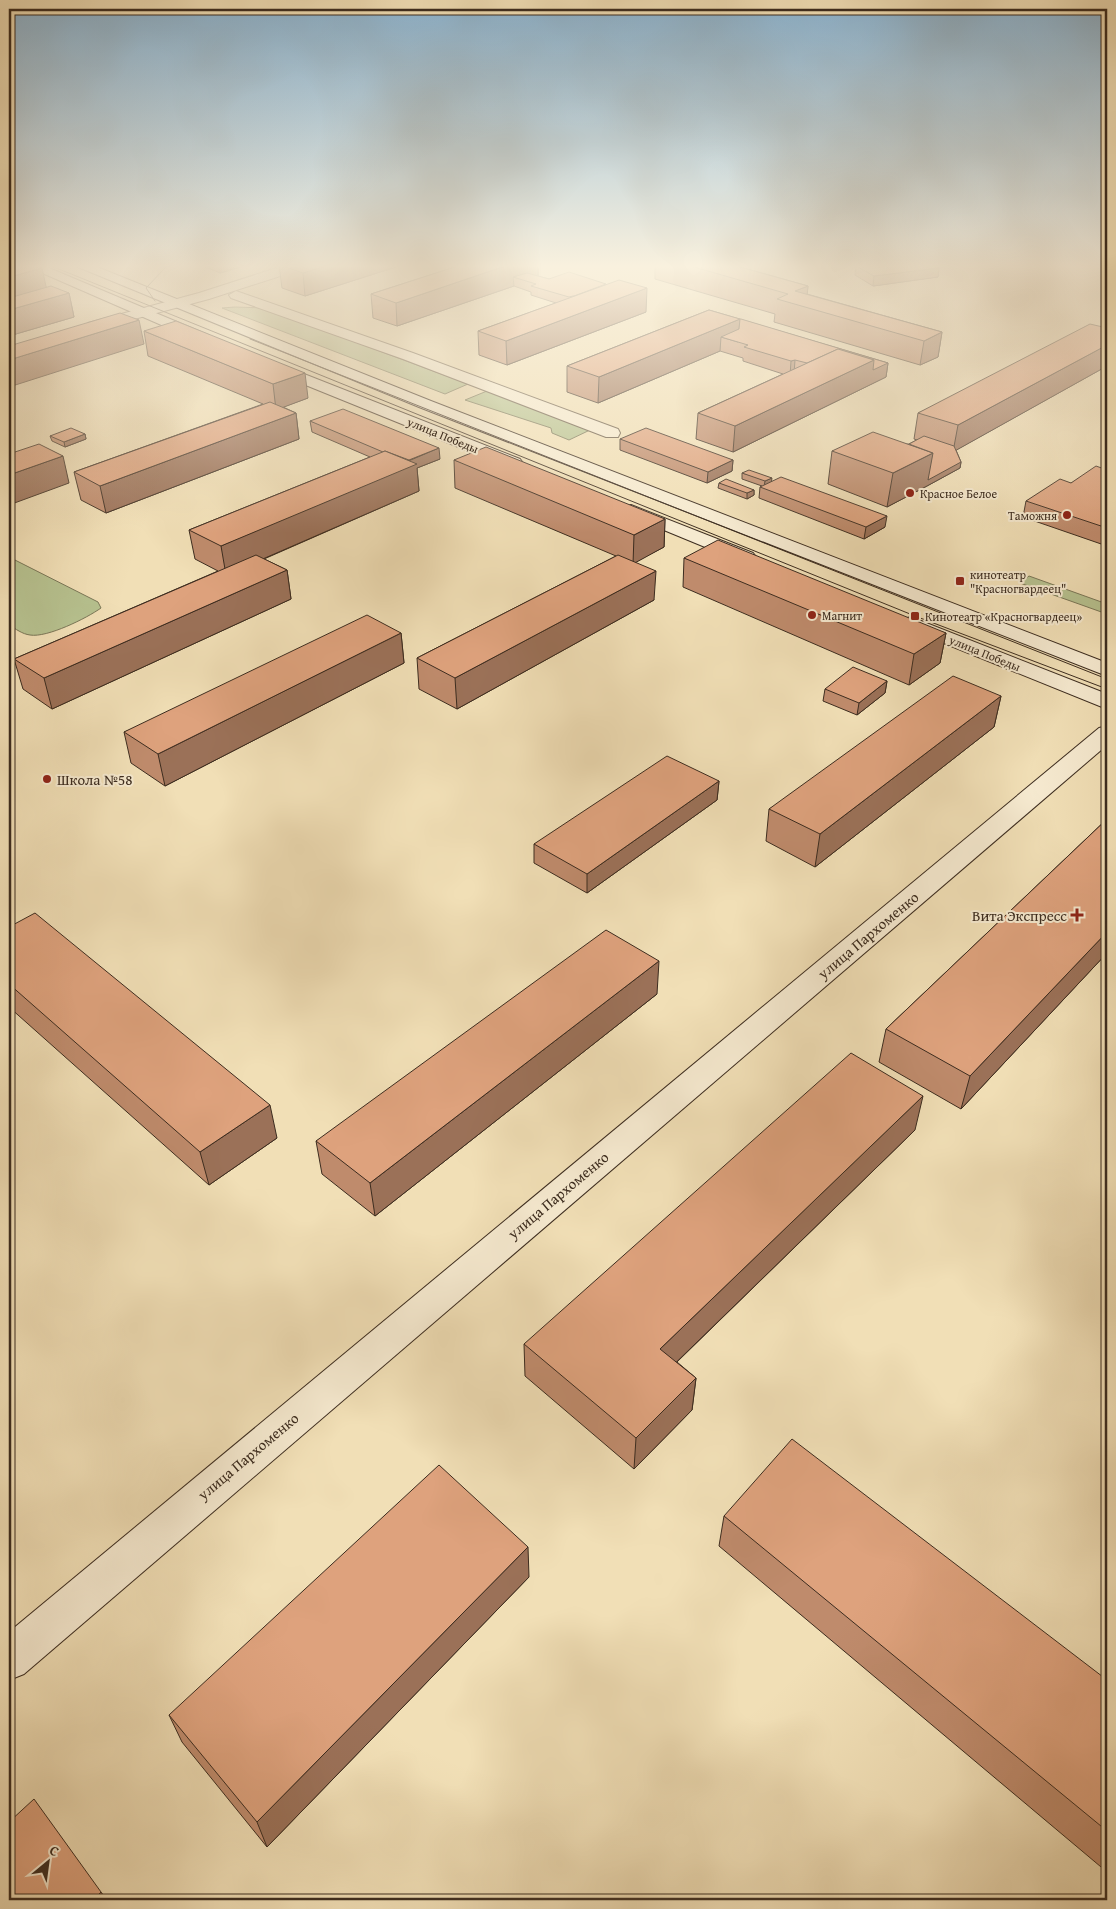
<svg xmlns="http://www.w3.org/2000/svg" width="1116" height="1909" font-family="'Gentium Book Plus',serif">
<style>
.green{fill:#b7c290;stroke:#7a7758}
.lines{fill:none;stroke-linecap:round;stroke-linejoin:round}
.pedestrian-casing{stroke:#695945;stroke-width:2}
.minor-casing{stroke:#695945;stroke-width:2}
.secondary-casing{stroke:#3c2c1f;stroke-width:2}
.pedestrian{fill:#f6ead0;fill-rule:evenodd}
.minor{fill:#f6ead0;fill-rule:evenodd}
.secondary{fill:#f6ead0;fill-rule:evenodd}
.tram{stroke:#3c2c1f;stroke-width:1}
.wall{fill:#bf8b6c;stroke:#3c2c1f}
.shaded-wall{fill:#9b7158;stroke:#3c2c1f}
.building{fill:#dea27d;stroke:#3c2c1f}
.poi-dot{fill:#8f2418;stroke:#f6ead0;stroke-width:2}
.labels{text-anchor:middle;dominant-baseline:central;stroke-width:4;stroke-linejoin:round;paint-order:stroke}
.far-street-label{font-size:12px;fill:#3c2c1f;stroke:#f6ead0}
.far-poi-label{font-size:12px;fill:#3c2c1f;stroke:#f6ead0;text-anchor:start}
.poi-label{font-size:15px;fill:#3c2c1f;stroke:#f6ead0;text-anchor:start}
.street-label{font-size:15px;fill:#3c2c1f;stroke:#f6ead0}
</style>
<rect width="100%" height="100%" fill="#f1dfb6"/>
<filter id="stains"><feTurbulence type="fractalNoise" baseFrequency=".004" numOctaves="4"/><feColorMatrix values="0 0 0 0 .2 0 0 0 0 .09 0 0 0 0 .02 0 0 0 .5 -.17"/></filter>
<radialGradient id="worn" r=".72"><stop offset=".6" stop-color="#630" stop-opacity="0"/><stop offset="1" stop-color="#630" stop-opacity=".3"/></radialGradient>
<g class="green">
<polygon points="235,307 264,308 468,384 445,394 222,308"/>
<polygon points="487,391 590,430 569,440 552,433 551,428 465,400"/>
<path d="M9,557L98,602L101,608C87,618 47,638 30,635C22,634 16,629 9,625Z"/>
<polygon points="1029,576 1107,604 1107,614 1020,583"/>
</g>
<g class="lines">
<g class="pedestrian-casing">
<polygon id="pedestrian" points="236,291 413,353 618,429 620,433 618,437 606,437 403,359 231,298 229,295"/>
</g>
<g class="minor-casing">
<polygon id="minor" points="286,265 306,265 305,268 209,299 93,330 86,326 88,323 199,293"/>
</g>
<g class="secondary-casing">
<g id="secondary">
<polygon points="24,265 42,265 208,335 210,338 203,342 198,341"/>
<polygon points="73,265 92,265 431,401 1107,663 1107,676 419,407"/>
<polygon points="271,361 520,459 523,463 520,467 508,467 266,369 263,366"/>
<polygon points="631,505 753,553 756,557 753,561 739,561 625,514 622,510 625,506"/>
<polygon points="911,617 1107,694 1107,709 904,627 901,623 904,619"/>
<polygon points="1107,726 1107,745 24,1674 9,1680 9,1632 1099,728"/>
</g>
</g>
<use href="#pedestrian" class="pedestrian"/>
<use href="#minor" class="minor"/>
<use href="#secondary" class="secondary"/>
<g class="tram">
<polyline points="49,265 915,616 1107,689"/>
<polyline points="155,301 146,288 168,265"/>
<polyline points="250,339 1107,679"/>
</g>
</g>
<g class="wall">
<polygon points="9,265 46,287 69,293 74,317 9,336"/>
<polygon points="201,265 247,265 220,273"/>
<polygon points="279,265 402,265 305,296 282,288"/>
<polygon points="461,265 538,265 538,276 549,279 606,285 646,312 507,365 479,355 478,331 556,303 531,295 531,292 514,286 397,326 373,318 371,294"/>
<polygon points="655,265 733,265 808,286 807,294 942,332 938,357 920,365 774,322 775,314 655,279"/>
<polygon points="856,266 939,268 938,277 873,286 855,275"/>
<polygon points="709,310 888,363 886,377 733,452 696,439 698,413 783,374 743,361 743,358 720,351 598,403 567,392 567,366"/>
<polygon points="1107,328 1107,366 956,450 961,462 960,468 927,486 887,507 828,484 832,451 909,444 917,440 914,439 918,413"/>
<polygon points="144,331 308,398 283,407 296,413 299,439 106,513 81,500 74,472 263,404 148,356"/>
<polygon points="310,421 440,459 417,468 419,491 264,559 287,570 291,599 52,709 23,689 14,659 218,571 195,559 189,530 370,457 312,432"/>
<polygon points="85,434 86,439 65,447 52,441 50,436"/>
<polygon points="620,439 733,460 732,471 707,483 620,450"/>
<polygon points="454,460 665,519 664,547 635,562 654,600 457,709 419,689 417,658 616,556 455,488"/>
<polygon points="1107,470 1107,546 1023,517 1026,501 1071,483"/>
<polygon points="742,473 771,481 885,527 864,539 759,498 760,487 762,486 742,479"/>
<polygon points="719,483 754,490 754,495 747,499 718,488"/>
<polygon points="684,558 946,633 940,663 909,685 683,587"/>
<polygon points="401,633 404,663 165,786 131,763 124,732"/>
<polygon points="887,681 885,693 857,715 823,701 825,689"/>
<polygon points="1001,696 994,727 815,867 766,841 769,809"/>
<polygon points="719,781 717,800 587,893 534,863 534,844"/>
<polygon points="1107,819 1107,953 961,1109 879,1062 886,1029"/>
<polygon points="9,927 277,1138 209,1185 9,1007"/>
<polygon points="657,994 375,1216 322,1174 316,1141"/>
<polygon points="915,1130 677,1362 696,1378 692,1410 634,1469 525,1376 524,1344"/>
<polygon points="724,1516 1107,1680 1107,1872 719,1546"/>
<polygon points="529,1577 267,1847 182,1742 169,1715"/>
</g>
<g class="shaded-wall">
<polygon points="219,265 247,265 220,273"/>
<polygon points="328,265 402,265 305,296 303,273"/>
<polygon points="508,265 538,265 538,278 513,277 514,286 397,326 396,303"/>
<polygon points="42,268 47,291 15,300 10,277"/>
<polygon points="939,268 938,277 873,286 874,276"/>
<polygon points="808,286 806,307 795,291"/>
<polygon points="647,288 646,312 507,365 506,341"/>
<polygon points="69,293 74,317 9,336 9,310"/>
<polygon points="740,319 738,342 721,337 720,351 598,403 599,377"/>
<polygon points="139,320 144,344 9,387 9,360"/>
<polygon points="942,332 938,357 920,365 924,341"/>
<polygon points="1107,345 1107,366 953,452 958,425"/>
<polygon points="795,360 794,374 790,376 791,361"/>
<polygon points="874,360 888,363 886,377 733,452 735,426"/>
<polygon points="305,373 308,398 276,410 273,384"/>
<polygon points="296,413 299,439 106,513 100,486"/>
<polygon points="85,434 86,439 65,447 64,442"/>
<polygon points="439,448 440,459 417,468 419,491 226,575 221,546 406,462"/>
<polygon points="933,453 961,462 960,468 927,486 887,507 893,473"/>
<polygon points="63,456 69,483 9,505 9,475"/>
<polygon points="733,460 732,471 707,483 708,472"/>
<polygon points="772,478 771,484 764,487 765,481"/>
<polygon points="754,490 754,495 747,499 747,493"/>
<polygon points="887,516 885,527 864,539 866,527"/>
<polygon points="665,519 664,547 633,564 634,535"/>
<polygon points="287,570 291,599 52,709 44,678"/>
<polygon points="656,571 654,600 457,709 455,678"/>
<polygon points="401,633 404,663 165,786 158,754"/>
<polygon points="946,633 940,663 909,685 914,654"/>
<polygon points="887,681 885,693 857,715 859,703"/>
<polygon points="1001,696 994,727 815,867 820,834"/>
<polygon points="719,781 717,800 587,893 587,874"/>
<polygon points="1107,932 1107,953 961,1109 970,1076"/>
<polygon points="659,961 657,994 375,1216 370,1183"/>
<polygon points="923,1096 915,1130 657,1381 660,1349"/>
<polygon points="270,1105 277,1138 209,1185 200,1152"/>
<polygon points="696,1378 692,1410 634,1469 636,1438"/>
<polygon points="528,1547 529,1577 267,1847 257,1822"/>
<polygon points="101,1892 107,1900 93,1900"/>
</g>
<g class="building">
<polygon points="9,265 34,265 42,268 10,277 9,277"/>
<polygon points="280,265 328,265 303,273"/>
<polygon points="461,265 508,265 396,303 371,294"/>
<polygon points="687,265 733,265 808,286 795,291 942,332 924,341 777,299 788,294"/>
<polygon points="935,265 939,268 874,276 856,266"/>
<polygon points="569,272 606,284 574,296 573,296 569,297 531,286 536,284 513,277 527,273 549,279"/>
<polygon points="619,280 647,288 506,341 478,331"/>
<polygon points="51,286 69,293 9,310 9,298"/>
<polygon points="709,310 740,319 599,377 567,366"/>
<polygon points="120,313 139,320 9,360 9,346"/>
<polygon points="740,319 741,319 888,363 873,370 874,360 838,349 807,363 795,360 791,361 744,347 748,345 721,337 739,329"/>
<polygon points="176,321 305,373 273,384 144,331"/>
<polygon points="1090,324 1107,328 1107,345 958,425 918,413"/>
<polygon points="838,349 874,360 735,426 698,413"/>
<polygon points="270,402 296,413 100,486 74,472"/>
<polygon points="343,409 439,448 409,460 385,451 383,452 310,421"/>
<polygon points="71,428 85,434 64,442 50,436"/>
<polygon points="646,428 733,460 708,472 620,439"/>
<polygon points="873,432 933,453 893,473 832,451"/>
<polygon points="924,436 954,446 961,462 928,480 933,453 909,444"/>
<polygon points="39,444 63,456 9,475 9,454"/>
<polygon points="486,447 665,519 634,535 454,460"/>
<polygon points="385,451 417,464 221,546 189,530"/>
<polygon points="1096,466 1107,470 1107,528 1026,501 1060,479 1071,483"/>
<polygon points="749,470 772,478 765,481 742,473"/>
<polygon points="781,477 887,516 866,527 760,487"/>
<polygon points="726,479 754,490 747,493 719,483"/>
<polygon points="718,540 946,633 914,654 684,558"/>
<polygon points="256,555 287,570 44,678 14,659"/>
<polygon points="618,555 656,571 455,678 417,658"/>
<polygon points="367,615 401,633 158,754 124,732"/>
<polygon points="853,667 887,681 859,703 825,689"/>
<polygon points="953,676 1001,696 820,834 769,809"/>
<polygon points="667,756 719,781 587,874 534,844"/>
<polygon points="1107,819 1107,932 970,1076 886,1029"/>
<polygon points="35,913 270,1105 200,1152 9,984 9,927"/>
<polygon points="606,930 659,961 370,1183 316,1141"/>
<polygon points="851,1053 923,1096 660,1349 696,1378 636,1438 524,1344"/>
<polygon points="792,1439 1107,1680 1107,1831 724,1516"/>
<polygon points="439,1465 528,1547 257,1822 169,1715"/>
<polygon points="34,1799 101,1892 93,1900 9,1900 9,1822"/>
</g>
<linearGradient id="sky" x2="0" y2="1"><stop stop-color="#8bb6d5"/><stop offset="0.5" stop-color="#f9f1de"/><stop offset="1" stop-color="#f9f1de" stop-opacity="0"/></linearGradient>
<rect width="1116" height="533" fill="url(#sky)"/>
<g class="poi-dot">
<circle cx="910" cy="493" r="5"/>
<circle cx="1067" cy="515" r="5"/>
<rect x="955" y="576" width="10" height="10" rx="2.5"/>
<circle cx="812" cy="615" r="5"/>
<rect x="910" y="611" width="10" height="10" rx="2.5"/>
<circle cx="47" cy="779" r="5"/>
<path d="M1074.5 907.5h5v5h5v5h-5v5h-5v-5h-5v-5h5z"/>
</g>
<g class="labels">
<g class="far-street-label">
<text transform="translate(443 435) rotate(22)">улица Победы</text>
<text transform="translate(985 653) rotate(22)">улица Победы</text>
</g>
<g class="far-poi-label">
<text x="920" y="493">Красное Белое</text>
<text x="1057" y="515" text-anchor="end">Таможня</text>
<text x="970" y="574">кинотеатр<tspan x="970" dy="14">"Красногвардеец"</tspan></text>
<text x="822" y="615">Магнит</text>
<text x="925" y="616">Кинотеатр «Красногвардеец»</text>
</g>
<g class="poi-label">
<text x="57" y="779">Школа №58</text>
<text x="1067" y="915" text-anchor="end">Вита Экспресс</text>
</g>
<g class="street-label">
<text transform="translate(868 935) rotate(-40)">улица Пархоменко</text>
<text transform="translate(558 1195) rotate(-40)">улица Пархоменко</text>
<text transform="translate(248 1456) rotate(-40)">улица Пархоменко</text>
</g>
</g>
<rect width="1116" height="1909" fill="none" stroke="#f1dfb6" stroke-width="30"/>
<rect x="10" y="10" width="1096" height="1889" fill="none" stroke="#3c2c1f" stroke-width="2.5"/>
<rect x="15" y="15" width="1086" height="1879" fill="none" stroke="#3c2c1f"/>
<g transform="translate(48 1862) rotate(29)" stroke="#f6ead0" stroke-width="4" paint-order="stroke">
<path d="M0-4L9 19L0 12L-9 19Z" fill="#3c2c1f"/>
<text y="-8" font-size="14" font-weight="bold" text-anchor="middle" fill="#3c2c1f">С</text>
</g>
<rect width="100%" height="100%" filter="url(#stains)"/>
<rect width="100%" height="100%" fill="url(#worn)"/>
</svg>
